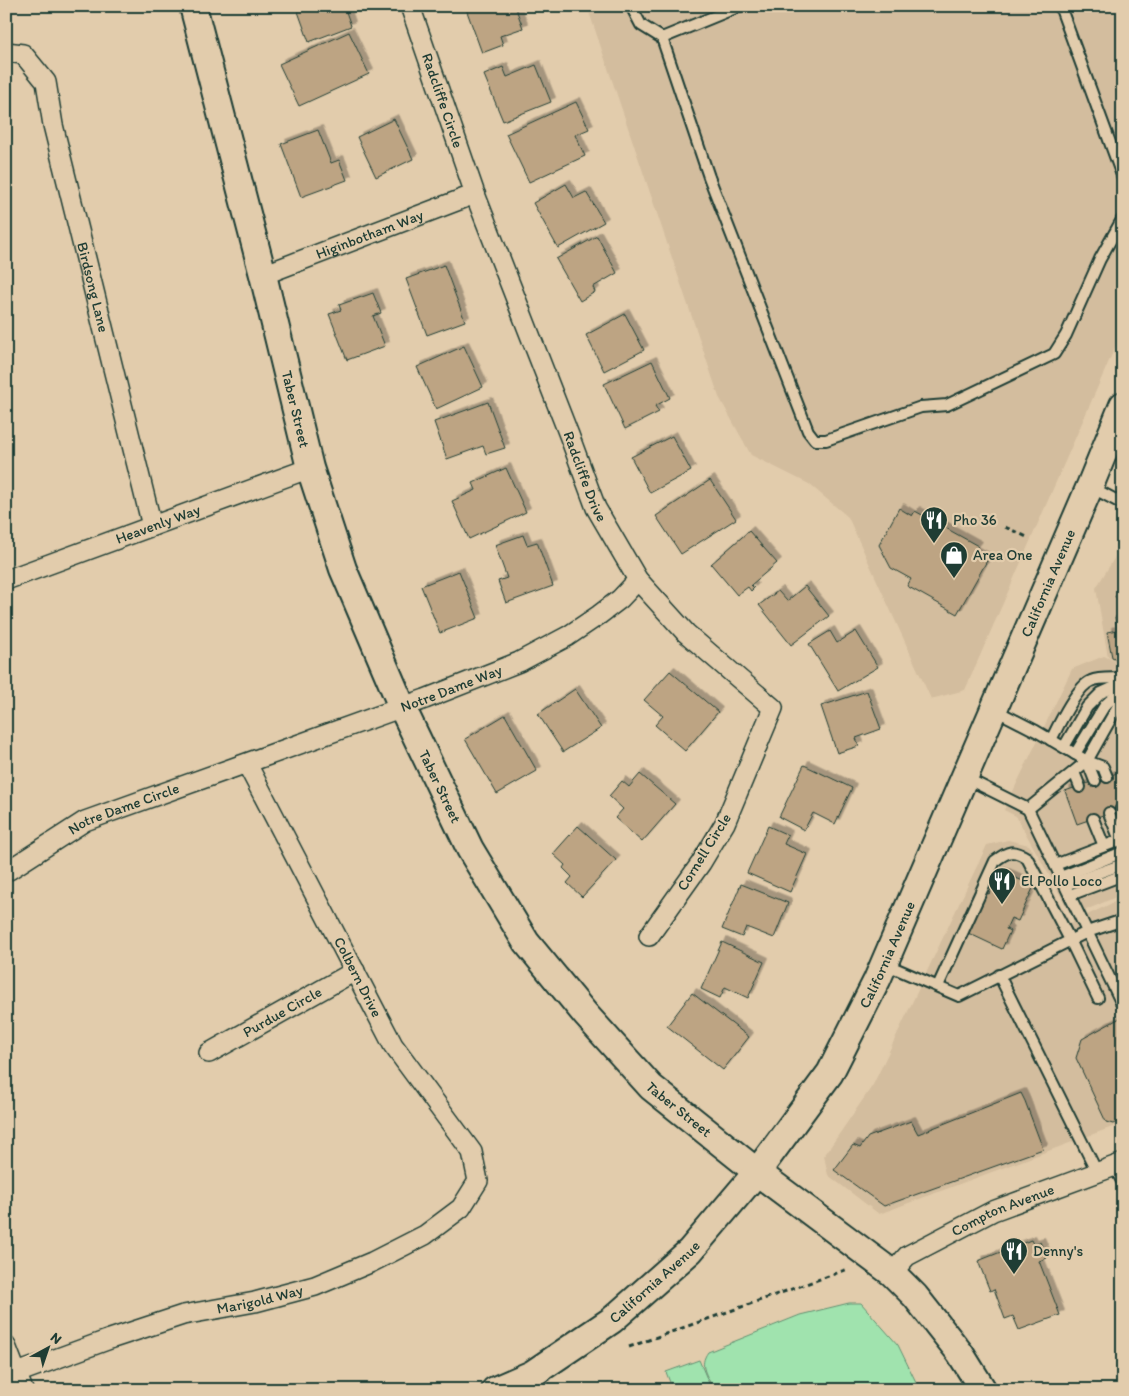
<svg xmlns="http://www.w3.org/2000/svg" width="1129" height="1396" font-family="Itim,sans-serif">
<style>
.built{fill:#d3bd9e}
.green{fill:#a0e3ae;stroke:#609071}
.building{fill:#bda483;stroke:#1f3d34;filter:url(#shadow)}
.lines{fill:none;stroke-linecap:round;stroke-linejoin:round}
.lane-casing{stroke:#1f3d34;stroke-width:14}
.street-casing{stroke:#1f3d34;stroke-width:22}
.secondary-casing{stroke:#1f3d34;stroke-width:30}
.path{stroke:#1f3d34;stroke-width:3;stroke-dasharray:5 4;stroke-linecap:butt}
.lane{stroke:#e2ccac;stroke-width:10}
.street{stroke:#e2ccac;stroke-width:19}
.secondary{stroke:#e2ccac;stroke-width:26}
.labels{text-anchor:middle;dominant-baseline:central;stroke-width:4.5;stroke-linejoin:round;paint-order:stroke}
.street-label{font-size:15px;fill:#1f3d34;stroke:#e2ccac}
.poi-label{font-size:15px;fill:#1f3d34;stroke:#e2ccac;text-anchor:start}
</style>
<defs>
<filter id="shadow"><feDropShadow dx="4.5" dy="-4.5" stdDeviation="0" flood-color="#0004"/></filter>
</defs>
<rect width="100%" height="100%" fill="#e2ccac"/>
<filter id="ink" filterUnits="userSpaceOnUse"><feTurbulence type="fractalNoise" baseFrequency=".02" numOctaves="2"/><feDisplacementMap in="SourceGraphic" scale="10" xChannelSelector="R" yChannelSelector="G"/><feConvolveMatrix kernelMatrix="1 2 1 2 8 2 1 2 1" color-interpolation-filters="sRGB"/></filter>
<g filter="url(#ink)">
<g class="built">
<polygon points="587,6 1123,6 1123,329 965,690 931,699 848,517 809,484 751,455 719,397"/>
<polygon points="1123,544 1123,664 1108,657 1096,588"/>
<polygon points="1104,656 1123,665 1123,894 1072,916 1016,816 1004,810 1072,669"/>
<polygon points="1008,840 1029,845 1070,923 1123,898 1123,1123 879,1214 828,1175 824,1156 873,1085 987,845"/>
</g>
<g class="green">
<path d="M849,1303H861L898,1345L916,1382L905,1390H711L713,1389C707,1374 698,1366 708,1352L800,1315Z"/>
<polygon points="699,1360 711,1388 673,1390 666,1372"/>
</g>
<g class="building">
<polygon points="296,6 344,6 351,26 309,42"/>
<polygon points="465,6 515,6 523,28 500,36 503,45 482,53"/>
<polygon points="349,32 369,74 299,106 279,64"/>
<polygon points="536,65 551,102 503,121 484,75 503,67 507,77"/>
<polygon points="576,102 589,129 575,135 585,156 529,182 506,134"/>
<polygon points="394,119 413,159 376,177 357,137"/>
<polygon points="318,130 331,163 339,160 347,180 301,197 281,144"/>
<polygon points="566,184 574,198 586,192 604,222 558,248 533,203"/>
<polygon points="597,236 617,273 593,287 595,292 580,301 556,259"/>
<polygon points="444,265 465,321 427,335 406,279"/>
<polygon points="373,293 381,313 373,316 385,346 347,360 329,314 341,310 339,305"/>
<polygon points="625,314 644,350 604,371 586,335"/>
<polygon points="464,346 483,387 436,409 417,367"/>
<polygon points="652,361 670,398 655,406 659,412 625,429 604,384"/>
<polygon points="488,402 505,448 486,454 483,446 447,459 434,422"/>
<polygon points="672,436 691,471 650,493 631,457"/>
<polygon points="506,468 526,512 469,539 452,501 476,490 473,483"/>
<polygon points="710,480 736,519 681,554 656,516"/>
<polygon points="899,508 912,516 915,511 978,546 974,551 988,559 957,614 907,586 911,579 891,568 879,545"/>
<polygon points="749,531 777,563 751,585 754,588 751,591 748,587 737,595 711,564"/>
<polygon points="523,535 527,545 537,542 553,586 506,603 498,581 507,578 495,545"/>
<polygon points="459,571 478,618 440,633 421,586"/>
<polygon points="1123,583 1123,605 1122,601 1115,597"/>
<polygon points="805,586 829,616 791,645 759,605 778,591 787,601"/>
<polygon points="1123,616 1123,662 1112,657 1107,632 1117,630 1115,617"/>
<polygon points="830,631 837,643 856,631 878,667 838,691 809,644"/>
<polygon points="670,671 718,712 685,751 655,725 663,716 644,700"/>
<polygon points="575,689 601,728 563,752 538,714"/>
<polygon points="867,691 881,729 856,738 859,746 837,753 821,706"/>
<polygon points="505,715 537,771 497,794 465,739"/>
<polygon points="804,765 852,788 835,824 813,813 804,830 779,817"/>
<polygon points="1123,771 1123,808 1077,824 1065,791"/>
<polygon points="640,774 675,804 642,842 615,818 623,809 609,796 622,781 629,787"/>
<polygon points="578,826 616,860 582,897 567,883 572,877 563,868 565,865 553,854"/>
<polygon points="768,826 788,835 784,844 807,854 790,892 747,873"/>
<polygon points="1000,871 1034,886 1018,921 1011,918 1006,929 1010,931 1002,949 968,933 976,917 974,915 985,892 989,894"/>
<polygon points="741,884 788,903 774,938 746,927 742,937 722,929"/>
<polygon points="722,942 764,962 748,998 725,987 720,998 701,989"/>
<polygon points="692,993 749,1037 723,1070 667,1026"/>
<polygon points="1120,1018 1123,1022 1123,1119 1113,1124 1106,1122 1076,1058 1082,1039"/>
<polygon points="1021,1093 1025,1101 1043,1149 884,1206 834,1170 853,1145 860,1148 868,1137 911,1121 918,1134"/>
<polygon points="1031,1240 1033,1244 1040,1242 1047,1258 1039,1261 1060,1315 1019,1330 1013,1316 1005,1319 994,1289 990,1291 978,1261"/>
</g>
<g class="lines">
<g class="lane-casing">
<g id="lane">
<polyline points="631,6 641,25 662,38 709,177 808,431 815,440 826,440 921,407 947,405 1054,354 1066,335 1100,259 1123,218"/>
<polyline points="1060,6 1123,178"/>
<polyline points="662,38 740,6"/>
<polyline points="1091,487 1123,504"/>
<polyline points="995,710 1036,731 1087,761 1028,809"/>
<path d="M1051,740C1058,726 1077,686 1091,681C1100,677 1113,679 1123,678"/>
<polyline points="1064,747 1087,707 1101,693 1123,683"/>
<polyline points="1075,754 1105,705 1123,689"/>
<polyline points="1087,761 1123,697"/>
<polyline points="1087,761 1103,767 1107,777"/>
<polyline points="1087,761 1095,781"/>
<polyline points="1074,772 1080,787"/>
<polyline points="964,777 1028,809 1123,1006"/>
<polyline points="1121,809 1123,814"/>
<polyline points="1109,813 1120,840"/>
<polyline points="1093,819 1104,846"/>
<polyline points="1055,865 1123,839"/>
<polyline points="1061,877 1123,852"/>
<polyline points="1065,885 1123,864"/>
<polyline points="1070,895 1123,875"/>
<polyline points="885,964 959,996 1087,932 1123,920"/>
<polyline points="999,975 1097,1172"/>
<path d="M938,986L995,861C1008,851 1013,849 1027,858L1070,940L1098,998"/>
<polyline points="1114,1166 1123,1183"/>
</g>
</g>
<g class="street-casing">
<g id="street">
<path id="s1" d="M410,6L475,194L569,435L596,508L638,580L686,633L773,708L725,823L701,863L649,936"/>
<path id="s2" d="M6,52L23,54L46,82L53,125L152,526"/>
<path id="s3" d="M263,275L475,194"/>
<path id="s4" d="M6,580L310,468"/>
<path id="s5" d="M9,870L85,821L425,699L519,662L568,636L599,615L620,599L638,580"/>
<path id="s6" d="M209,1053L355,971"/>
<path id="s7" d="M892,1273L907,1256L993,1211L1123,1163"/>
<polyline points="6,1346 23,1390"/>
<path id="s8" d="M6,1377L110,1339L183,1315L255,1302L315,1286L372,1262L425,1235L461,1208L478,1181L472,1152L393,1045L247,764"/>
</g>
</g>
<g class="secondary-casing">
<g id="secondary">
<path id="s9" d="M193,6L263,275L310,468L343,569L402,707L470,849L526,942L586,1015L651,1087L757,1172L892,1273L915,1296L960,1353L983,1390"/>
<path id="s10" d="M495,1390L532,1374L612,1320L690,1251L757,1172L830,1073L877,980L1090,486L1123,405"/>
</g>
</g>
<g class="path">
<polyline points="1005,527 1027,537"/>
<polyline points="629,1347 848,1269"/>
</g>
<use href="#lane" class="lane"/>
<use href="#street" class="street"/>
<use href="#secondary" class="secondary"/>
</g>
</g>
<defs>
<g id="restaurant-pin" transform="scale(1.4375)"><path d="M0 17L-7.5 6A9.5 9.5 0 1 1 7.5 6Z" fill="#1f3d34" stroke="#e2ccac"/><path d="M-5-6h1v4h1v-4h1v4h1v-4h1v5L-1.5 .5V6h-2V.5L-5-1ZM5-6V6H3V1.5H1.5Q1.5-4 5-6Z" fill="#fff"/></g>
<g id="shop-pin" transform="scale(1.4375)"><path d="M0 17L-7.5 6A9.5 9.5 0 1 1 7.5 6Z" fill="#1f3d34" stroke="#e2ccac"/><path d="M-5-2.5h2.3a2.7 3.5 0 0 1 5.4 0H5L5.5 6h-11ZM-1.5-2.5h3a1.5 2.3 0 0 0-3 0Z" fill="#fff"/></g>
</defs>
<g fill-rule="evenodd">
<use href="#restaurant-pin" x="934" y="520"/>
<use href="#shop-pin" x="954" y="555"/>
<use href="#restaurant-pin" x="1002" y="881"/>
<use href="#restaurant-pin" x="1014" y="1251"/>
</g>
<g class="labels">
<g class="street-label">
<text stroke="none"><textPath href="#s1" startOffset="100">Radcliffe Circle</textPath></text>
<text stroke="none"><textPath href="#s3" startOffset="114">Higinbotham Way</textPath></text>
<text stroke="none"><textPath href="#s2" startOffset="264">Birdsong Lane</textPath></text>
<text stroke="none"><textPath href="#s9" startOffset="416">Taber Street</textPath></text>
<text stroke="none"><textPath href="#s1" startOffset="502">Radcliffe Drive</textPath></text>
<text stroke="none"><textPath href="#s4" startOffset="162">Heavenly Way</textPath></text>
<text stroke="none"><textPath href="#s10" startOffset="1004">California Avenue</textPath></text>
<text stroke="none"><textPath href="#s5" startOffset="480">Notre Dame Way</textPath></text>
<text stroke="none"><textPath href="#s9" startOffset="821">Taber Street</textPath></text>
<text stroke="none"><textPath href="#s5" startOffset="131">Notre Dame Circle</textPath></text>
<text transform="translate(704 852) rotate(-58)">Cornell Circle</text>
<text stroke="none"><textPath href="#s10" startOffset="599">California Avenue</textPath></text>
<text transform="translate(358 977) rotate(63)">Colbern Drive</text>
<text stroke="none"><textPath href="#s6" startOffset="84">Purdue Circle</textPath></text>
<text stroke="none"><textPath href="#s9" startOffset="1226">Taber Street</textPath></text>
<text stroke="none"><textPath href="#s7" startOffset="129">Compton Avenue</textPath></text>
<text stroke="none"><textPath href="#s10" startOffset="194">California Avenue</textPath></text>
<text stroke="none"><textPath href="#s8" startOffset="266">Marigold Way</textPath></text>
</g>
<g class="poi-label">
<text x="953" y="520">Pho 36</text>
<text x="973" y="555">Area One</text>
<text x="1021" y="881">El Pollo Loco</text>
<text x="1033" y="1251">Denny's</text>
</g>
</g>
<rect width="1129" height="1396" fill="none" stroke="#e2ccac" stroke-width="25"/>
<rect x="12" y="12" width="1104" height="1371" fill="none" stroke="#1f3d34" stroke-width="2" filter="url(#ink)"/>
<g transform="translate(48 1348) rotate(40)" stroke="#e2ccac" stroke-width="4" paint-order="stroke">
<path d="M0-4L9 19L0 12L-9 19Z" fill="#1f3d34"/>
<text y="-8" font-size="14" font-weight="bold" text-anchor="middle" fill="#1f3d34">N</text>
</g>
</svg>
